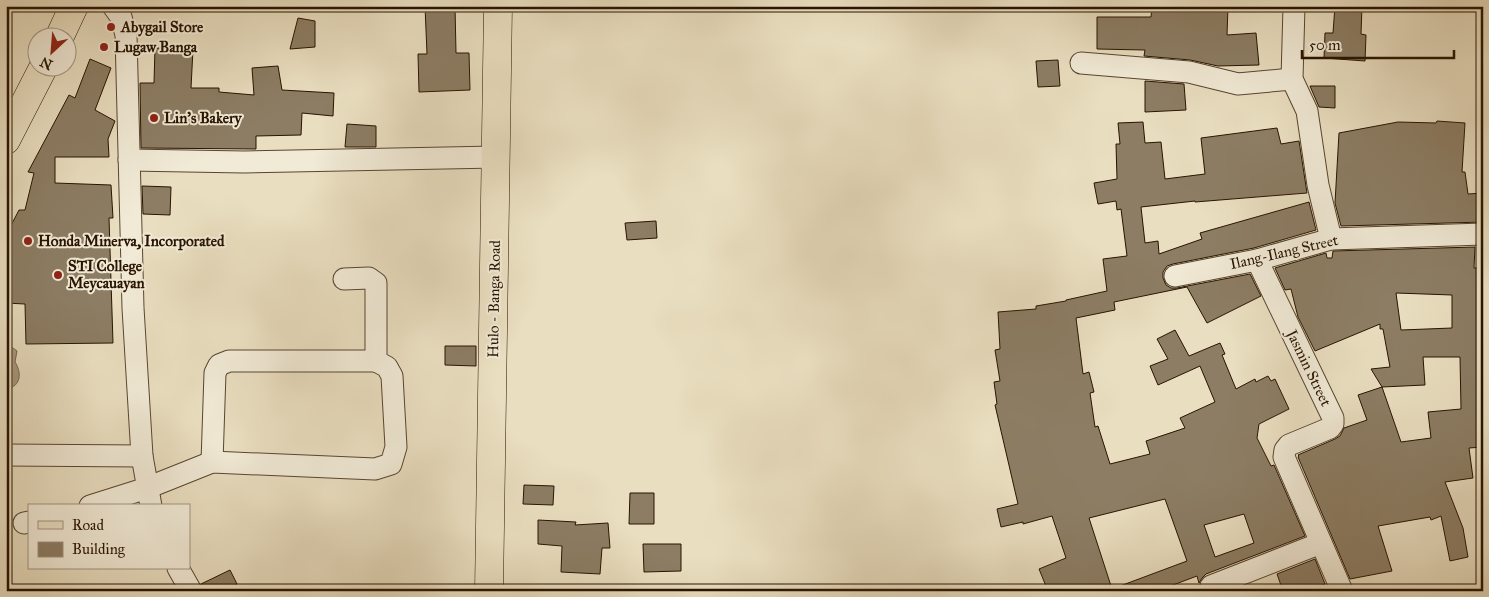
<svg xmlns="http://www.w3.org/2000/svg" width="1489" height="597" font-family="'IM FELL Great Primer',serif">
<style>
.water{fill:#a7997f;stroke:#74644d}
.building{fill:#8c7d64;stroke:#281401;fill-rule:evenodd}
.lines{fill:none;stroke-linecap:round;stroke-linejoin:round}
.minor-casing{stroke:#584631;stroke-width:23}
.major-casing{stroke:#281401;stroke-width:29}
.highway-casing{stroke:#281401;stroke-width:29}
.minor{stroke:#f1ead6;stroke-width:21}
.major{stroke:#e9dec0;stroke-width:28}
.highway{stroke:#e9dec0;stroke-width:28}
.poi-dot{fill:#8f2418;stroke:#f1ead6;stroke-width:2}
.labels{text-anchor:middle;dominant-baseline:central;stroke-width:4;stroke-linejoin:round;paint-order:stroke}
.poi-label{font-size:15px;font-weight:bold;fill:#281401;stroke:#f1ead6;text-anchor:start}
.street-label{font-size:15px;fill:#281401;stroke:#f1ead6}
</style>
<rect width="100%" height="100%" fill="#e9dec0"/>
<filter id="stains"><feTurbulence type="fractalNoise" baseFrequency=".004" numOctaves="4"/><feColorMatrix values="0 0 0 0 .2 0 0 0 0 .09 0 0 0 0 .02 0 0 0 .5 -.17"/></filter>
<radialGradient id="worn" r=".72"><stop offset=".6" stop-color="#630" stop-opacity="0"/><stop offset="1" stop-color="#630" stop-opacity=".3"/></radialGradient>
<path class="water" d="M6,343L17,351L15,362C22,373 21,386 7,389Z"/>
<g class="building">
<polygon points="425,6 455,6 456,53 469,53 470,90 419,92 418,54 427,54"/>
<polygon points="1152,6 1228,6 1227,35 1256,33 1259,65 1218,66 1190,60 1144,56 1145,50 1097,49 1097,17 1151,17"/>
<polygon points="1335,6 1362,6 1361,34 1366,35 1365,61 1324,58 1325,33 1333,33"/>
<polygon points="298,18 315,21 315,47 290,49"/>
<polygon points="155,48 193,49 191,88 219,88 219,92 254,95 252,68 278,66 282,90 334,93 333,116 302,113 301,135 256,136 256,149 141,148 140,83 154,83"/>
<polygon points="90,59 111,68 95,110 115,121 108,139 109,157 55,157 55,183 111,185 113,218 109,218 113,343 26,344 25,304 6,303 6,235 19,210 25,210 34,173 28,172 69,95 75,98"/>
<polygon points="1058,60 1060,86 1038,87 1036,61"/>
<polygon points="1145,81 1184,84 1186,110 1145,112"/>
<polygon points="1310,86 1335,86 1335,108 1319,107"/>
<polygon points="1437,121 1465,123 1462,172 1465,172 1468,194 1483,193 1483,222 1341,226 1335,203 1339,133 1398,122 1436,123"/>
<path d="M1143,122L1145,143L1161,142L1165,179L1205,174L1201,138L1277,128L1281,144L1299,141L1307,193L1195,202V201L1141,207L1145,243L1158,241L1159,254L1202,239L1200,233L1309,202L1316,230L1254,248L1173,264L1167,266L1163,272V278L1166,285L1171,288H1177L1250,274L1261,296L1207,323L1187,287L1114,302L1115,310L1076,318L1083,374L1089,372L1094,392L1090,393L1095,427L1098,426L1110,464L1150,454L1146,441L1185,428L1180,418L1215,402L1200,366L1158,385L1150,366L1168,359L1157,339L1175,330L1189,356L1220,343L1225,354L1222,355L1236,389L1255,379L1256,382L1268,376L1271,381L1275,379L1289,409L1259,424L1257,438L1271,466L1274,465L1305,536L1206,574L1202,578L1199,583L1197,576L1157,591H1048L1039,569L1066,558L1052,516L1023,524V522L1001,527L997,509L1018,504L995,405L997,404L994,382L1000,381L995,350L1000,349L998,312L1036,309V306L1066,301V300L1107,291L1103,259L1127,256L1121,209L1117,210L1116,201L1098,204L1094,183L1117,179L1116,144H1120L1118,123ZM1165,499L1187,561L1112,589L1089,518ZM1244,514L1254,543L1215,557L1204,525Z"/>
<polygon points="347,124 376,126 376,147 345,147"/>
<polygon points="142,186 171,187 170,215 143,214"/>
<polygon points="656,221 657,238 627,240 625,223"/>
<path d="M1475,247L1474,268H1483V447L1469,448L1473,478L1445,482L1463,528L1468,557L1450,561L1441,516L1431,520L1430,517L1378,526L1392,571L1350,579L1298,457L1299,456L1298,455L1335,439L1340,436L1344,428L1367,420L1358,395L1382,387L1371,369L1390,367L1383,329H1380V324L1315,351L1298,317L1291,289L1285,290L1275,268L1326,253L1327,258H1332L1333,251ZM1396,293L1452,295V328L1401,330ZM1423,357H1460L1461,409L1428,412L1431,438L1401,442L1382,387L1425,385Z"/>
<polygon points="445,346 476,346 476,366 445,365"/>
<polygon points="524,485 554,486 553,505 523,504"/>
<polygon points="630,493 654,493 654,524 629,524"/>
<polygon points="538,520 576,522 575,525 608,523 610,548 602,548 600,574 561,572 562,546 538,544"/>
<polygon points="643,544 681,544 681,571 644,572"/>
<polygon points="1315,559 1325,584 1306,591 1283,591 1277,574"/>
<polygon points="230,570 237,584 225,591 203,591 201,584"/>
</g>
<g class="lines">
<g class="minor-casing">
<g id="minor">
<polyline points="113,6 121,17 126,35 133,308 142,456 151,506"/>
<polyline points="1294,6 1292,79 1307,111 1318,185 1331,239"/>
<polyline points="1081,63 1189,72 1238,84 1292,79"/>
<polyline points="129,160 244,162 496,157"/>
<polyline points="1257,260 1333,418 1333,424 1330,428 1289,445 1285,450 1284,457 1342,591"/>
<polyline points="1175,276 1257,260 1331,239 1483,234"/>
<polyline points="6,455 142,456"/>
<polyline points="212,462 215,373 219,365 229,361 376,361"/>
<polyline points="90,506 147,488 212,462 375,469 391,464 396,447 392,376 387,367 376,361 376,283 369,278 344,279"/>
<polyline points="24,523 29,522"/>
<polyline points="178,568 191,591"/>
<polyline points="1211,586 1321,543"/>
</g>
</g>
<g class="major-casing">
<polyline id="major" points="489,591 498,6"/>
</g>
<g class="highway-casing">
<g id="highway">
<polyline points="59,38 74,6"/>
<polyline points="6,140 43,68"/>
</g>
</g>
<use href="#minor" class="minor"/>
<use href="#major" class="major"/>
<use href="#highway" class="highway"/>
</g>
<g class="poi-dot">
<circle cx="111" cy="27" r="5"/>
<circle cx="104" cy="47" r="5"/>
<circle cx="154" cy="118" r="5"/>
<circle cx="28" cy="241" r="5"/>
<circle cx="58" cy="275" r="5"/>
</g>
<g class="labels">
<g class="poi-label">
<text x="121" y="27">Abygail Store</text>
<text x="114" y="47">Lugaw Banga</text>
<text x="164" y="118">Lin's Bakery</text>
<text x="38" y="241">Honda Minerva, Incorporated</text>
<text x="68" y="266">STI College<tspan x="68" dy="17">Meycauayan</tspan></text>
</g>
<g class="street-label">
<text transform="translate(1284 252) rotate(-13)">Ilang-Ilang Street</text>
<text transform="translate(494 299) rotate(-89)">Hulo - Banga Road</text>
<text transform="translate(1309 368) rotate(64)">Jasmin Street</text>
</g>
</g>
<rect width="1489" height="597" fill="none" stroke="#e9dec0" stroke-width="25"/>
<rect x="8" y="8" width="1474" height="582" fill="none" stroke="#281401" stroke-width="2.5"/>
<rect x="12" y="12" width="1464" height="572" fill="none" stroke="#281401"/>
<rect x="28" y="504" width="162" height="65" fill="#f1ead6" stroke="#a19481"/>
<rect x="38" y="521" width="25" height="8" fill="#e9dec0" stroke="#a19481"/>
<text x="72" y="530" font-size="15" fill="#281401">Road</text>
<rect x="38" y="542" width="25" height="15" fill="#8c7d64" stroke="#a19481"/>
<text x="72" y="554" font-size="15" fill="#281401">Building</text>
<g transform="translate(52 52) rotate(206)"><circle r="24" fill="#f1ead6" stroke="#a19481"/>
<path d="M0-4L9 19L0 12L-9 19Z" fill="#8f2418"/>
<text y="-8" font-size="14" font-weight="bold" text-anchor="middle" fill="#281401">N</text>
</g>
<path d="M1302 50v8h152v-8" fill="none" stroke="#281401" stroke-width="2.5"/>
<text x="1309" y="50" font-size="15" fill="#281401" stroke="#f1ead6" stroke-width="4" paint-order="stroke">50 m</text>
<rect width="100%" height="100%" filter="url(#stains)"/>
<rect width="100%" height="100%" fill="url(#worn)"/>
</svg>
